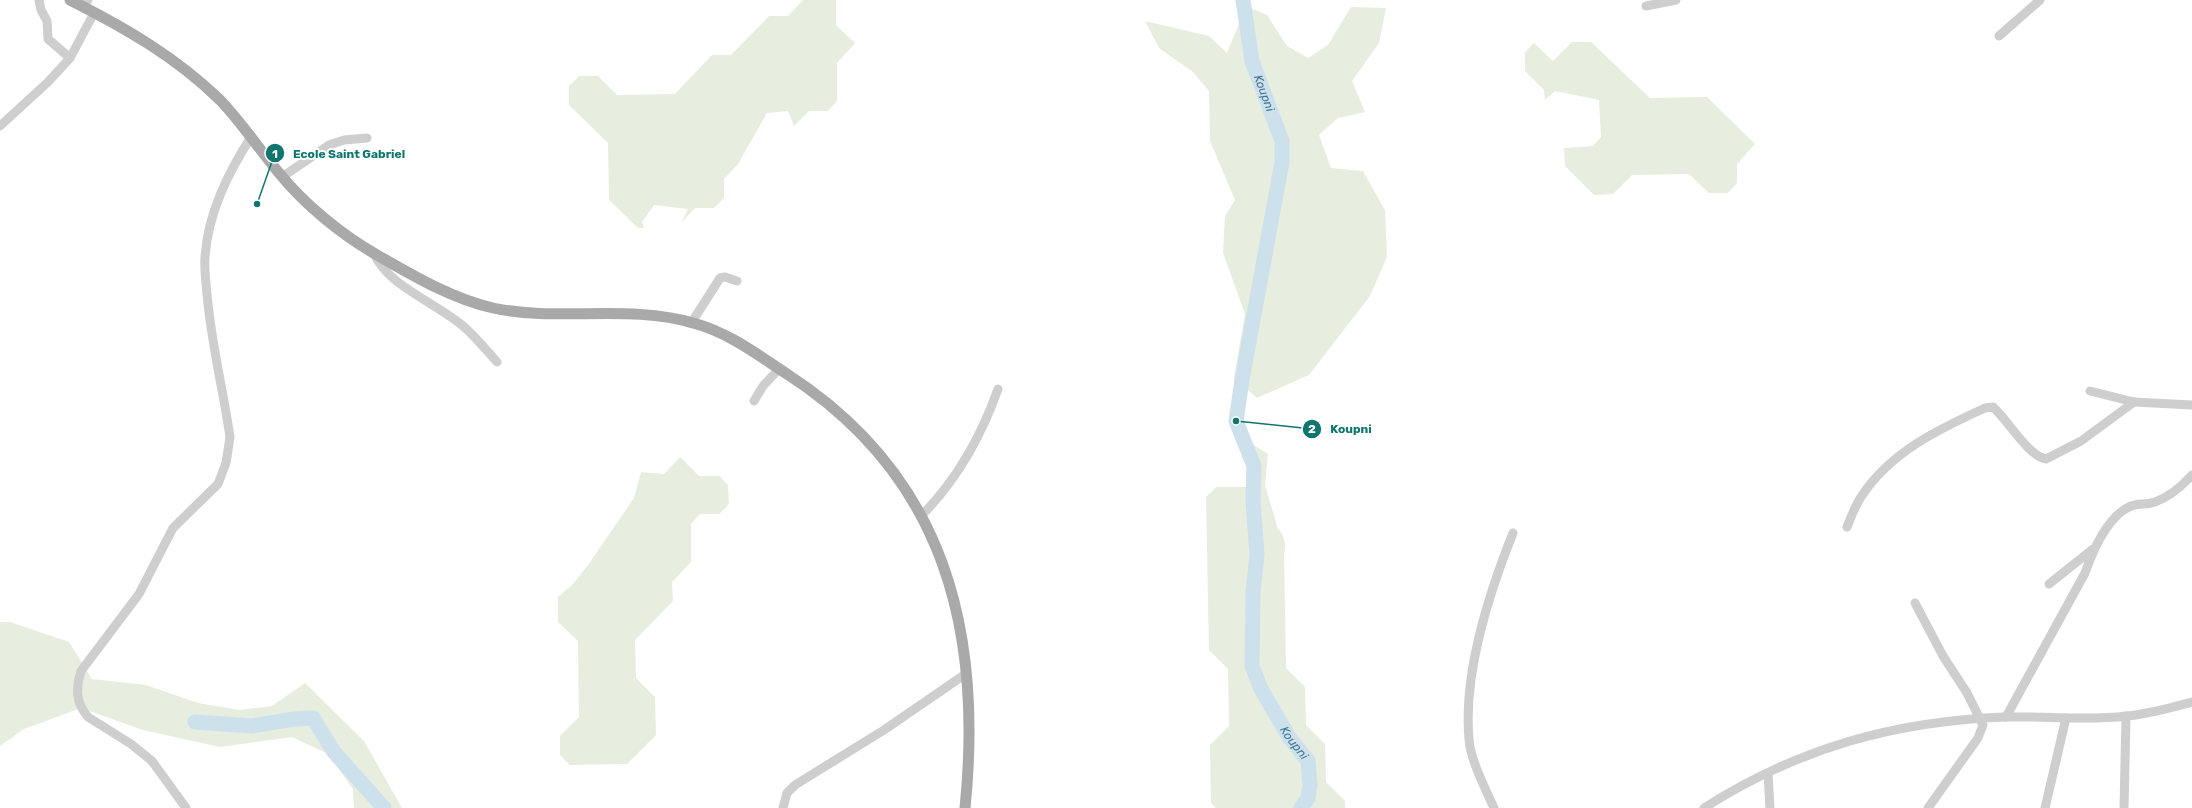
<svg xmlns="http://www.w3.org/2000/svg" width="2192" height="808" font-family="Rubik,sans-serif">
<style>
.green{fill:#e7eddf}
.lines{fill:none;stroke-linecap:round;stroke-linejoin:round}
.river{stroke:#cce1ec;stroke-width:15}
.minor{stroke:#cecece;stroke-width:9}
.major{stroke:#a9a9a9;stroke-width:11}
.labels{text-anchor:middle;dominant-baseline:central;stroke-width:4;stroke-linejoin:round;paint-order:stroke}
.water-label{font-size:12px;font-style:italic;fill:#407592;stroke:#fff}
.leader{fill:none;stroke:#0f766e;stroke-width:1.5}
.callout-dot{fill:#0f766e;stroke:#fff;stroke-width:1.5}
.mark-label{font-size:12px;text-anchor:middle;font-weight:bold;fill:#fff}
.callout-label{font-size:12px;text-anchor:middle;font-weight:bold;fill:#0f766e;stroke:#fff;stroke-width:4;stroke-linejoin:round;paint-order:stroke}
</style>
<rect width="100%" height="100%" fill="#fff"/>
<g class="green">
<polygon points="803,0 836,0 836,25 855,43 837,63 837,101 828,111 809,111 794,126 788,111 767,113 738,164 724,179 724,198 714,208 695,208 681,223 688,209 654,205 642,222 644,228 638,228 609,200 608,143 569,105 569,86 579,76 598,76 617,95 675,94 712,55 731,55 769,16 788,16"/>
<polygon points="1246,6 1267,15 1287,46 1308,58 1328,45 1351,7 1386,8 1379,43 1352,81 1365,112 1338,118 1319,135 1331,168 1363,171 1385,210 1387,257 1370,296 1309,375 1257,398 1234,378 1245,314 1223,253 1225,216 1235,200 1210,141 1209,91 1193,72 1159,48 1145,21 1209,36 1227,53"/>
<polygon points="1572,42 1591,42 1650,98 1707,97 1755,144 1737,164 1737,183 1728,193 1709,193 1689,174 1632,175 1613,194 1594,195 1565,166 1564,148 1593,146 1601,137 1599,100 1555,91 1545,100 1544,90 1525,71 1525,52 1534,43 1553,61"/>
<path d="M1247,441L1268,454L1265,485L1278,529C1284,534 1287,547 1284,553L1286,668L1305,687L1306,725L1325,744L1326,782L1345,801V808H1216L1211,803L1210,745L1229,726L1228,669L1209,650L1206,497L1216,487H1246Z"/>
<polygon points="680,457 699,476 719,476 728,485 729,504 719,514 700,514 691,524 691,562 672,582 673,601 635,640 636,678 655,697 656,735 627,764 570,765 560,755 560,736 579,717 578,641 558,622 558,597 573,584 588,565 634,498 641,472 664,474"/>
<polygon points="0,622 10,622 69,642 92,679 146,685 198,703 240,710 272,706 305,683 364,741 402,808 354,808 353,789 328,754 292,737 220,747 143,730 81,708 24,729 0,746"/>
</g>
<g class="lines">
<g class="river">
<path id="s1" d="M1243,0L1252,61L1282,141V162L1242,380L1236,421L1254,466L1253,501L1257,555L1253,592L1252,666L1261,689L1289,737L1308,761L1310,786L1308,798L1301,808"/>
<polyline points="195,722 252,726 294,719 313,718 334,752 384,808"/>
</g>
<g class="minor">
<polyline points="39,0 41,10 47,21 48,39 70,58"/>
<polyline points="1646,6 1676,0"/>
<polyline points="83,7 88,0"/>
<polyline points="1999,36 2040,0"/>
<polyline points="0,126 48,82 70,58 94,13"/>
<polyline points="282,177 329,145 344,140 367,138"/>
<path d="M374,253C385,284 438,304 463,326C475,336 486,350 497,362"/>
<polyline points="692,322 720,278 725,277 737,281"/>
<polyline points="2090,391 2134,402 2192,405"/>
<polyline points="754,401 763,386 779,369"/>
<path d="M921,516C958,479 981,437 998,389"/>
<path d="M1847,527C1851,517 1855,506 1861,497C1890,452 1939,429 1985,408L1993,407C2007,419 2029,457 2046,459L2081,441L2134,402"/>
<polyline points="2049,584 2093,549"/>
<polyline points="1915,603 1943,656 1967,693 1983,725 1978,738 1928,808"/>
<path d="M2006,717L2085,573C2093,550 2107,516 2131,506C2139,503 2147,505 2155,502C2169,497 2183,485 2192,475"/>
<polyline points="1768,773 1770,808"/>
<path d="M186,808L152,761L131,744L88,717C75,702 76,688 81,671L139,594L173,528L218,484L226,463L230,437C223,389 211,342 207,294C206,282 204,269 205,257C208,213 228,173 251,137"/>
<polyline points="783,808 787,793 795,785 884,730 967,673"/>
<path d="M1494,808C1486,790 1470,759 1469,739C1463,673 1489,593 1513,533"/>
<path d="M1704,808C1798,748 1895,721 2005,717C2046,716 2086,721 2127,716C2149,714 2170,708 2192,702"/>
<polyline points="2045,808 2066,718"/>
<polyline points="2124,808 2126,716"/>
</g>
<path class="major" d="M70,0C124,27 176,57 220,100C242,123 259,149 279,173C305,205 342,235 377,255C412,275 452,299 493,308C558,322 630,304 693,323C728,332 758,355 787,374C945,476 983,630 965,808"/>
</g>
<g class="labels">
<g class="water-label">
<text stroke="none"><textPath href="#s1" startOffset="96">Koupni</textPath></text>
<text stroke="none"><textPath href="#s1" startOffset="768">Koupni</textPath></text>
</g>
</g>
<path class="leader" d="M257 204L275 153M1236 421L1312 429"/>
<g class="callout-dot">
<circle cx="257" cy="204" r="4"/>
<circle cx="1236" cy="421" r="4"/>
<circle cx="275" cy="153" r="10"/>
<circle cx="1312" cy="429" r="10"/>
</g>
<g class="mark-label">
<text x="275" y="158">1</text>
<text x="1312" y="433">2</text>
</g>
<g class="callout-label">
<text x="349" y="158">Ecole Saint Gabriel</text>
<text x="1351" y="433">Koupni</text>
</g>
</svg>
